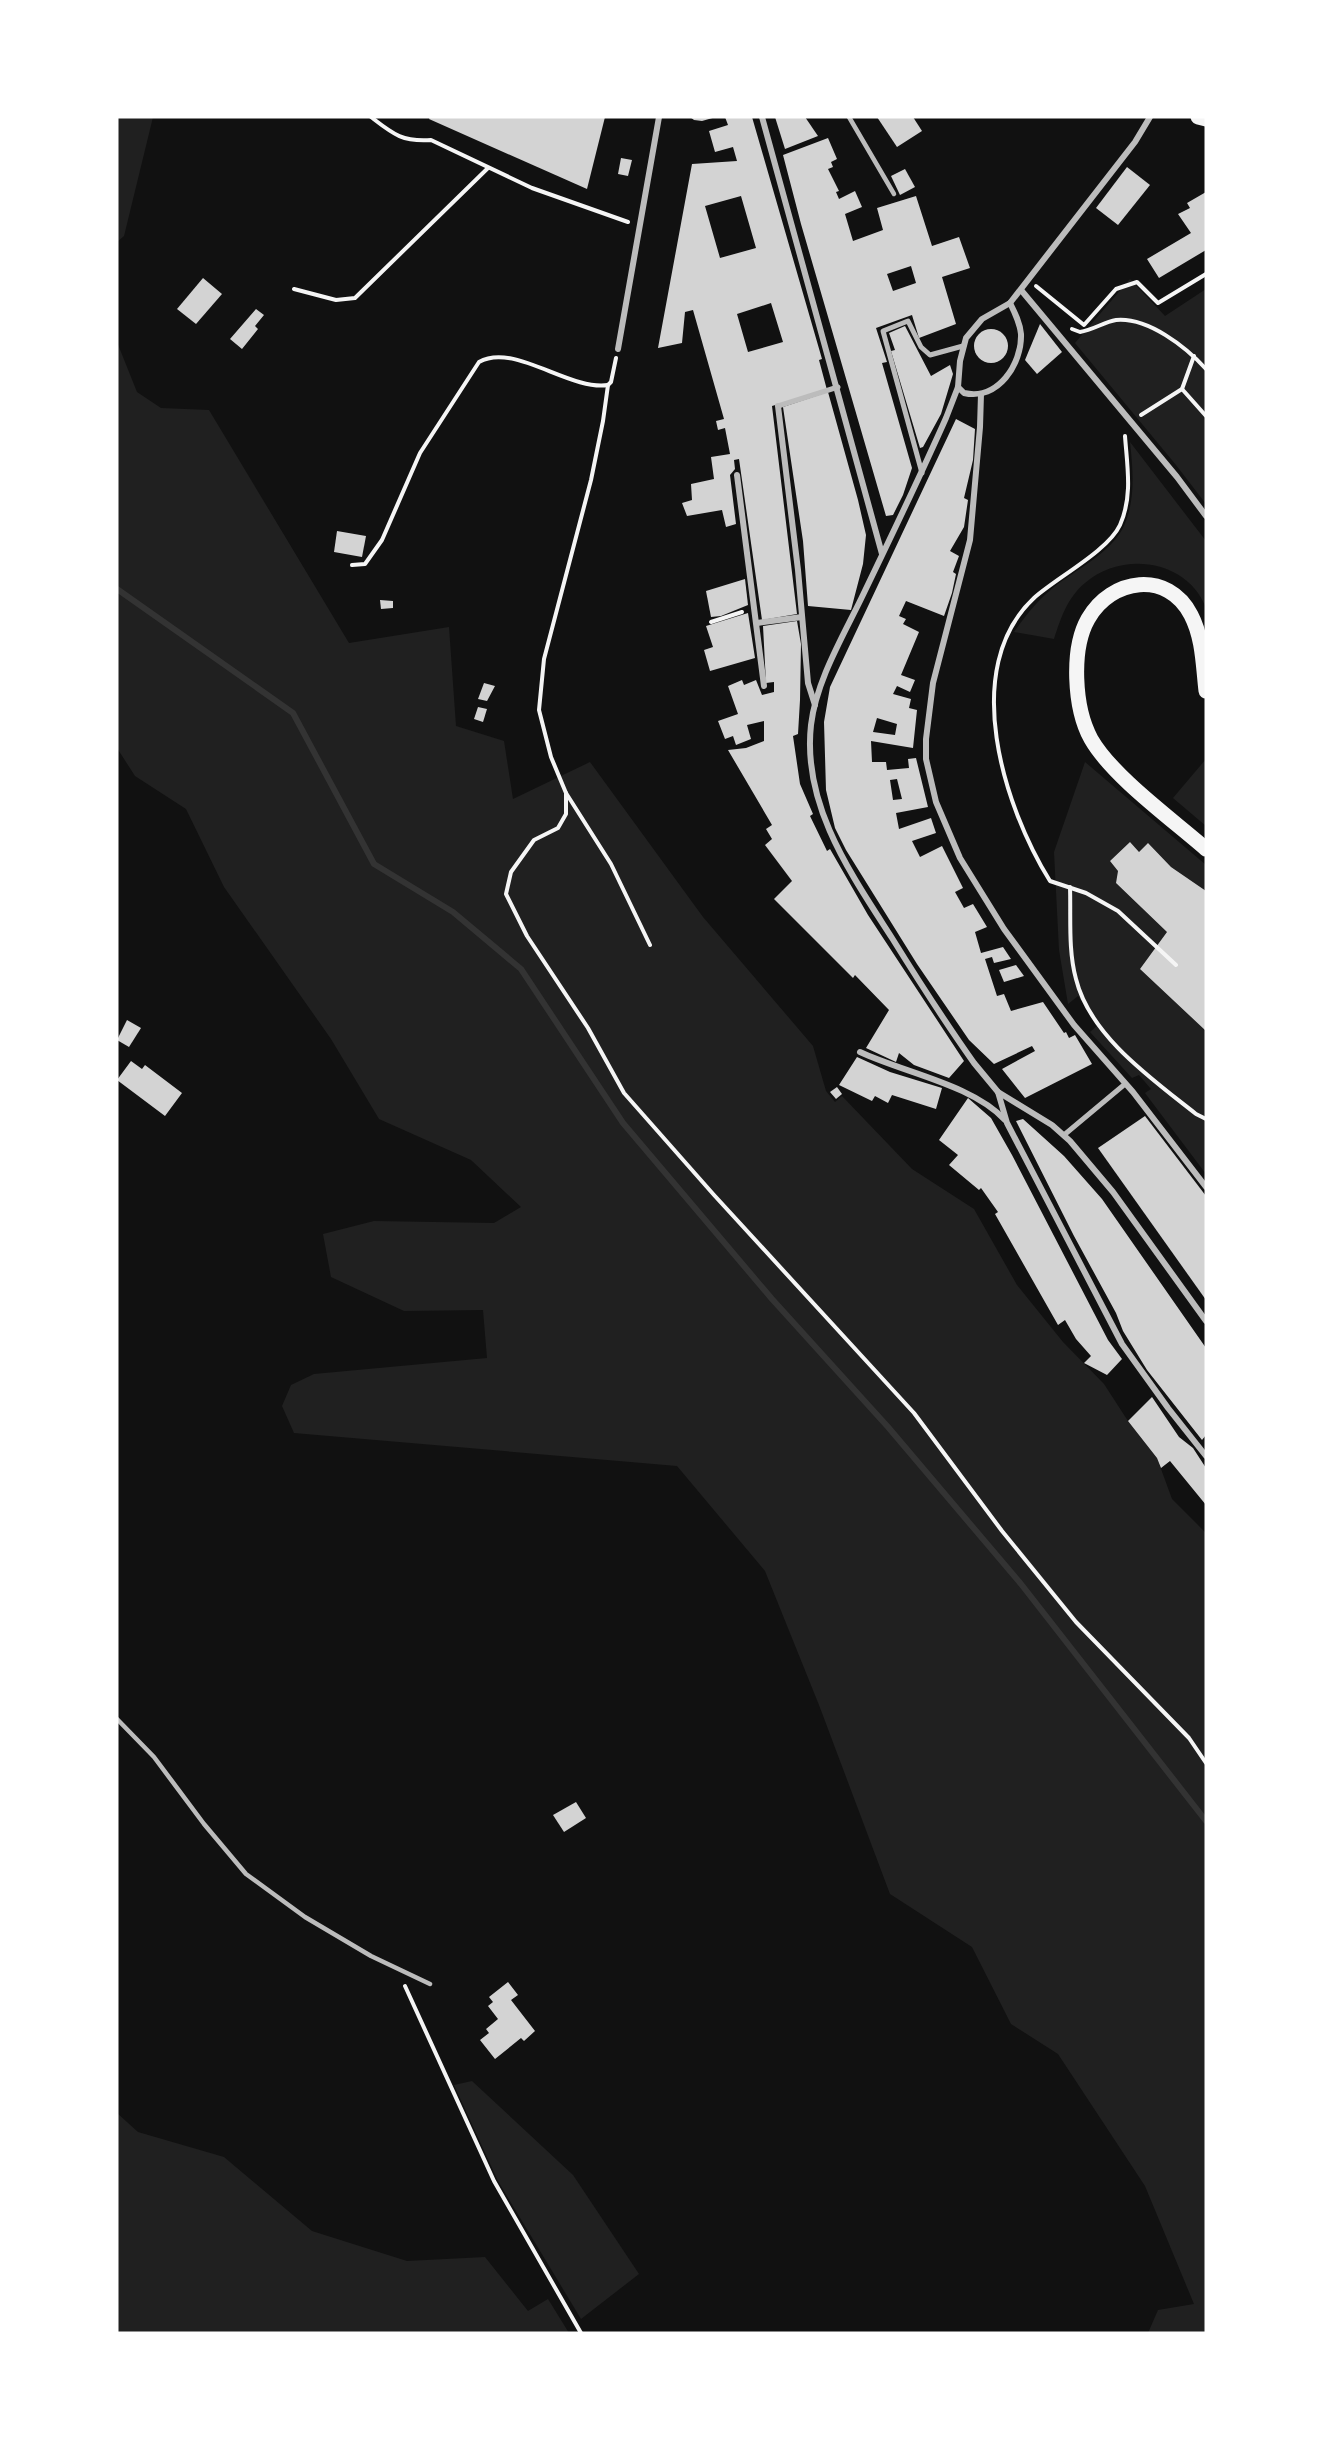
<svg xmlns="http://www.w3.org/2000/svg" width="1323" height="2450" font-family="Georgia,serif">
<style>
.green{fill:#202020}
.lines{fill:none;stroke-linecap:round;stroke-linejoin:round}
.stream{stroke:#333;stroke-width:6}
.building{fill:#d3d3d3;fill-rule:evenodd}
.path{stroke:#f5f5f5;stroke-width:4}
.service{stroke:#bcbcbc;stroke-width:4.5}
.pedestrian{stroke:#bcbcbc;stroke-width:5}
.minor{stroke:#bcbcbc;stroke-width:6}
.primary{stroke:#f5f5f5;stroke-width:15}
</style>
<rect width="100%" height="100%" fill="#111"/>
<g class="green">
<polygon points="117,117 153,117 124,236 117,242"/>
<polygon points="1130,279 1165,316 1206,289 1206,504 1176,465 1075,343"/>
<polygon points="117,342 137,392 161,408 209,410 349,643 449,627 456,726 504,741 513,799 590,762 703,917 813,1046 826,1091 835,1102 842,1096 912,1169 974,1209 1017,1285 1063,1342 1104,1384 1128,1421 1157,1458 1172,1499 1206,1533 1206,2333 1148,2333 1158,2310 1194,2304 1145,2186 1058,2054 1011,2024 972,1947 890,1894 819,1705 765,1571 677,1466 294,1433 282,1406 291,1385 314,1374 487,1358 483,1310 404,1311 331,1277 323,1234 374,1221 494,1223 521,1207 471,1160 379,1119 331,1039 224,887 186,809 135,776 117,748"/>
<path d="M1130,442L1206,541V608C1187,559 1122,551 1085,583C1067,598 1061,618 1054,639L1014,632C1026,615 1038,600 1054,587C1076,570 1110,553 1123,528C1136,501 1133,470 1130,442Z"/>
<polygon points="1206,759 1206,826 1173,798"/>
<polygon points="1085,762 1206,865 1206,891 1171,867 1148,843 1139,852 1130,842 1110,861 1118,871 1116,883 1167,932 1140,969 1206,1031 1206,1174 1145,1093 1151,1089 1139,1075 1132,1078 1090,1032 1098,1025 1078,996 1068,1004 1059,950 1054,852"/>
<polygon points="472,2081 573,2175 639,2274 581,2319 498,2181 454,2085"/>
<polygon points="117,2113 138,2132 224,2157 312,2231 407,2261 485,2257 528,2311 548,2299 569,2333 117,2333"/>
</g>
<g class="lines">
<polyline class="stream" points="117,589 293,713 374,864 453,912 521,969 623,1123 772,1299 888,1427 1021,1584 1206,1821"/>
</g>
<g class="building">
<polygon points="430,117 605,117 587,189 429,119"/>
<polygon points="690,117 716,117 702,121 694,120"/>
<path d="M725,117H752L822,359L819,360L827,390L772,406L797,614L762,620L739,459L734,460L735,469L730,475L736,524L726,527L722,510L687,516L682,503L692,500L691,484L714,479L711,457L730,454L725,428L718,430L716,421L724,419L693,310L685,312L682,343L658,348L692,164L737,161L733,147L715,152L709,131L728,125ZM741,196L756,248L720,258L705,206ZM771,303L783,342L748,352L737,314Z"/>
<polygon points="775,117 805,117 818,136 785,149"/>
<polygon points="877,117 913,117 922,131 897,147"/>
<path d="M828,138L837,159L831,162L833,167L828,169L839,191L836,192L839,199L855,191L862,207L845,214L853,241L883,230L877,208L916,196L932,246L959,237L970,268L942,277L956,324L919,338L912,315L876,328L887,362L882,363L912,468L903,495L893,515L886,516L801,224L783,155ZM911,266L916,283L893,291L887,274Z"/>
<polygon points="621,158 632,160 628,176 618,174"/>
<polygon points="1127,167 1150,185 1118,225 1096,208"/>
<polygon points="905,169 915,187 900,195 891,176"/>
<polygon points="1206,192 1206,250 1159,278 1147,259 1191,233 1178,214 1190,208 1187,203"/>
<polygon points="203,278 222,294 196,324 177,309"/>
<polygon points="256,309 264,315 255,326 258,329 242,349 230,339"/>
<polygon points="1040,324 1062,352 1037,374 1025,360"/>
<polygon points="905,326 931,376 950,365 953,374 941,414 923,447 920,448 891,351 895,350 889,333"/>
<circle cx="991" cy="346" r="17"/>
<polygon points="828,392 858,500 866,535 863,564 851,610 808,606 803,541 783,407"/>
<path d="M956,419L975,429L973,460L964,498L968,500L964,527L950,551L959,556L953,572L956,574L952,593L944,616L906,601L899,616L906,619L903,624L919,632L901,675L915,680L910,692L897,686L893,694L911,699L909,708L917,710L913,748L871,741L872,762H886L887,770L909,768L908,759L916,758L928,807L896,813L899,829L931,818L936,833L912,841L920,857L942,846L963,888L955,892L964,908L973,904L987,927L975,932L981,953L1003,947L1011,959L994,963L992,957L985,959L997,996L1004,994L1011,1011L1043,1002L1064,1033L1066,1032L1069,1038L1075,1035L1092,1064L1025,1098L1002,1069L1035,1051L1032,1046L994,1064L969,1040L917,964L846,850L835,828L826,790L824,722L830,687ZM877,718L897,724L895,735L873,732ZM897,779L902,799L893,800L890,780Z"/>
<polygon points="337,531 366,536 362,557 334,552"/>
<polygon points="745,579 748,605 721,616 711,617 706,591"/>
<polygon points="380,600 393,601 393,608 381,609"/>
<polygon points="748,613 755,658 710,671 704,650 713,647 706,626"/>
<polygon points="797,621 801,644 800,700 798,734 793,736 800,784 813,814 810,816 827,851 830,849 868,915 964,1061 949,1078 914,1065 899,1053 896,1062 866,1048 889,1010 855,975 853,978 774,899 792,881 765,845 772,839 766,829 772,825 728,750 746,748 764,741 764,721 747,725 751,739 736,745 733,736 725,739 718,721 738,714 728,686 742,680 744,685 756,680 762,695 774,692 774,682 766,683 763,626"/>
<polygon points="484,683 495,686 487,701 478,699"/>
<polygon points="478,707 487,709 483,722 474,719"/>
<polygon points="1130,842 1139,852 1148,843 1171,867 1206,891 1206,1031 1140,969 1167,932 1116,883 1118,871 1110,861"/>
<polygon points="1016,965 1024,976 1004,982 999,970"/>
<polygon points="127,1020 141,1028 129,1047 117,1040"/>
<polygon points="857,1057 890,1072 942,1088 936,1109 892,1095 888,1103 875,1096 872,1101 839,1085"/>
<polygon points="131,1061 142,1069 145,1065 182,1093 165,1116 117,1080"/>
<polygon points="837,1087 842,1094 836,1099 830,1092"/>
<polygon points="968,1098 991,1118 1012,1155 1108,1340 1122,1359 1107,1375 1084,1363 1091,1356 1076,1339 1065,1320 1058,1325 995,1214 998,1212 981,1188 979,1190 949,1165 958,1155 939,1140"/>
<polygon points="1145,1116 1206,1196 1206,1300 1098,1148"/>
<polygon points="1023,1119 1064,1156 1102,1199 1206,1348 1206,1435 1202,1440 1147,1370 1123,1331 1116,1313 1074,1236 1016,1121"/>
<polygon points="1152,1397 1179,1437 1193,1448 1206,1468 1206,1505 1170,1461 1161,1468 1157,1458 1128,1421"/>
<polygon points="576,1802 586,1818 564,1832 553,1815"/>
<polygon points="508,1982 518,1995 511,2000 535,2031 524,2041 521,2038 495,2059 480,2040 489,2033 486,2029 498,2019 488,2006 493,2002 489,1997"/>
</g>
<g class="lines">
<g class="path">
<path d="M371,117C393,134 402,142 431,140L532,188L628,222"/>
<polyline points="1036,286 1084,325 1116,289 1137,282 1158,303 1206,274"/>
<polyline points="294,289 336,300 355,298 488,168"/>
<path d="M1072,329L1080,332C1093,330 1104,322 1116,320C1148,317 1186,347 1206,369"/>
<polyline points="616,358 611,382 608,385 603,421 591,480 544,659 539,710 551,757 566,793 611,864 650,945"/>
<polyline points="1182,389 1206,416"/>
<polyline points="1141,415 1182,389 1194,356"/>
<path d="M1125,436C1127,465 1133,496 1120,525C1108,551 1056,578 1034,598C959,668 1004,807 1050,881L1086,893L1118,911L1176,965"/>
<path d="M352,565L365,564L382,540L420,453L479,362C514,342 569,391 608,385"/>
<polyline points="711,622 742,612"/>
<polyline points="566,793 566,814 558,828 534,840 511,872 506,894 527,936 588,1028 624,1093 714,1195 914,1413 1002,1531 1076,1622 1189,1738 1206,1763"/>
<path d="M1070,887C1071,917 1068,950 1076,979C1090,1036 1152,1079 1196,1114L1206,1119"/>
<polyline points="405,1986 494,2181 581,2333"/>
</g>
<g class="service">
<polyline points="849,117 894,194"/>
<polyline points="117,1719 154,1757 204,1824 246,1874 305,1917 371,1956 430,1984"/>
</g>
<g class="pedestrian">
<polyline points="778,406 838,387"/>
<polyline points="922,473 883,331 908,321 921,347 930,355 963,346"/>
<polyline points="1064,1135 1125,1084"/>
</g>
<g class="minor">
<polyline points="762,117 882,554"/>
<path d="M1150,117L1135,142L1010,303L982,319L966,338L960,361L958,387L946,418C919,479 890,539 861,599C842,638 816,682 811,725C802,805 851,874 892,938C918,980 945,1022 974,1063L998,1092L1052,1125L1070,1141L1113,1192L1206,1321"/>
<polyline points="1021,290 1177,477 1206,516"/>
<polyline points="618,349 659,117"/>
<path d="M958,387L964,393C998,401 1022,364 1021,334C1020,323 1015,313 1010,303"/>
<polyline points="981,394 980,427 970,540 933,683 926,739 926,759 936,802 960,858 1004,929 1074,1025 1133,1092 1206,1187"/>
<polyline points="778,406 798,570 808,683 815,705"/>
<polyline points="737,475 764,686"/>
<polyline points="757,623 802,617"/>
<path d="M860,1052C905,1073 973,1085 1005,1120"/>
<polyline points="998,1092 1007,1123 1122,1344 1168,1408 1206,1456"/>
</g>
<g class="primary">
<polyline points="1198,117 1206,119"/>
<path d="M1206,691C1203,665 1203,638 1191,615C1168,570 1111,578 1088,619C1071,649 1074,708 1091,739C1112,776 1173,820 1206,849"/>
</g>
</g>
<rect width="1323" height="2450" fill="none" stroke="#ffffff" stroke-width="237"/>
</svg>
